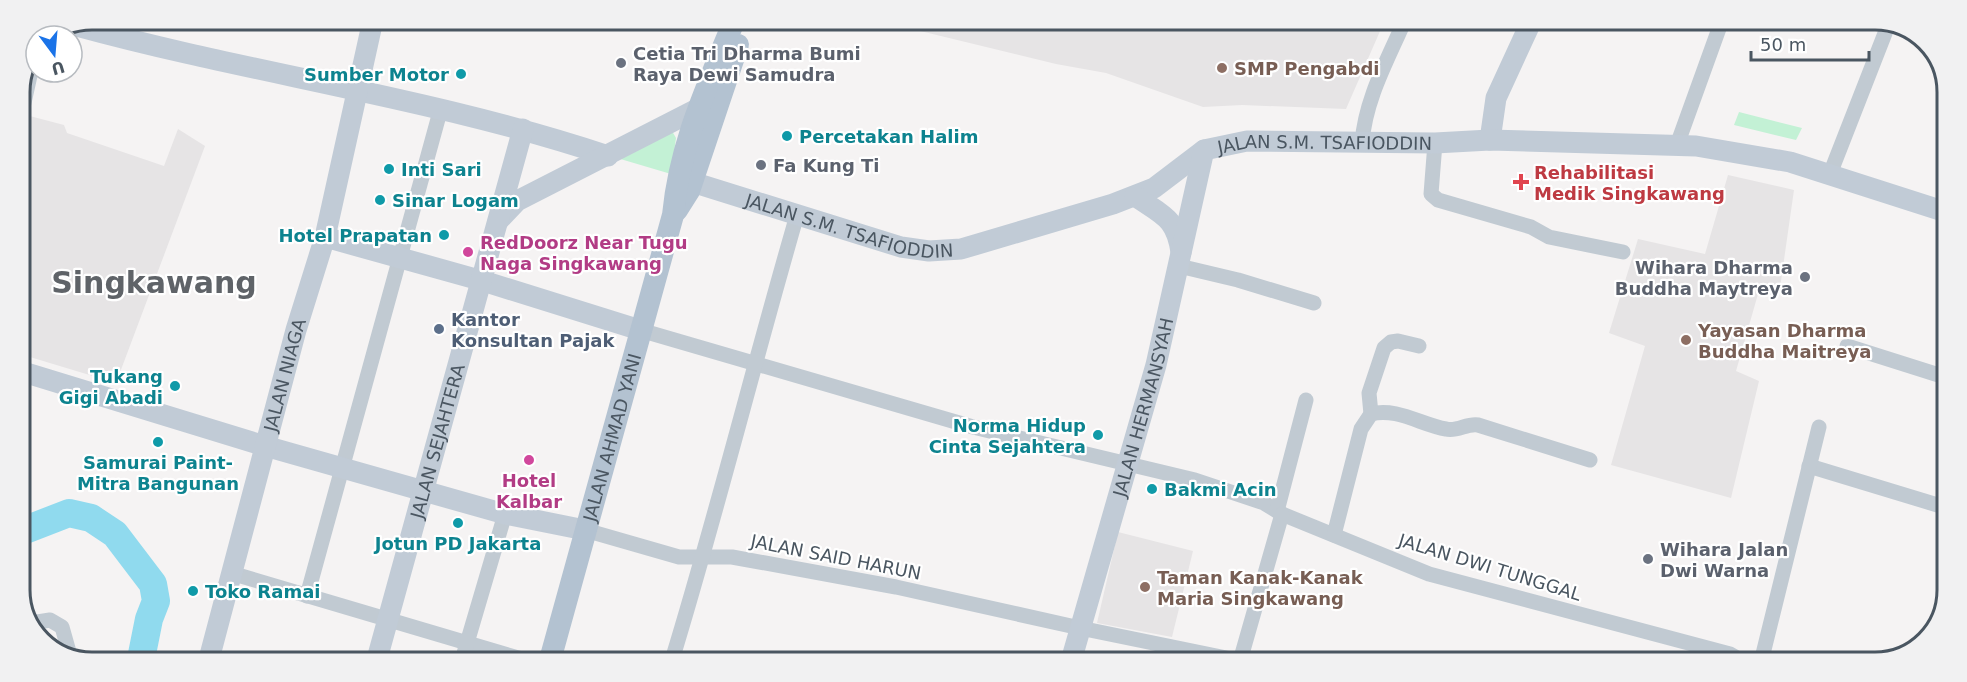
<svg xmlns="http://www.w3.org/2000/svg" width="1967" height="682" font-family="'DejaVu Sans',sans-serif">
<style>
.education{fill:#e6e4e5}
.green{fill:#c3f1d5}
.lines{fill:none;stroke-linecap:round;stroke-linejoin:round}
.river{stroke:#90daee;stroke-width:28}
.street{stroke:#c1cad2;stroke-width:15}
.secondary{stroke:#c1cbd6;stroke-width:21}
.primary{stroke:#b3c2d1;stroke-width:22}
.worship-dot{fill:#6b7280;stroke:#fff;stroke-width:2}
.education-dot{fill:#8d6e63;stroke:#fff;stroke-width:2}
.culture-dot{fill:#0f9aa8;stroke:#fff;stroke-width:2}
.health-dot{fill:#e0444e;stroke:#fff;stroke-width:2}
.hotel-dot{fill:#d1479c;stroke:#fff;stroke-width:2}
.service-dot{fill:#5c6f8a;stroke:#fff;stroke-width:2}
.labels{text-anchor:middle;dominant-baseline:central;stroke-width:4.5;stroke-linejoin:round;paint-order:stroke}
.worship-label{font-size:18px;font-weight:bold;fill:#5b616d;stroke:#fff;text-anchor:start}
.education-label{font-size:18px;font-weight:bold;fill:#785e54;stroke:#fff;text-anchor:start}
.culture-label{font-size:18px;font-weight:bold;fill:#0d838f;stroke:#fff;text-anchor:start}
.street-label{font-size:18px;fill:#4a5661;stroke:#fff}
.health-label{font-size:18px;font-weight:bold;fill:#be3a42;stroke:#fff;text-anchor:start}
.hotel-label{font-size:18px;font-weight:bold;fill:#b23c85;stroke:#fff;text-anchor:start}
.service-label{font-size:18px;font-weight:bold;fill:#4e5e75;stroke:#fff;text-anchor:start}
.town-label{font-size:30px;font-weight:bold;fill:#5f6368;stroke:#fff}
.rim{fill:none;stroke:#4a5661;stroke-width:3}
</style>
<rect width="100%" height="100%" fill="#f5f3f3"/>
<g class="education">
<polygon points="879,21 1384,22 1346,109 1242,105 1203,107 1106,73 1056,64"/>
<polygon points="26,115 64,125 67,133 164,166 178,129 205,146 116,383 20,354 20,139"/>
<polygon points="1728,175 1794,190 1779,295 1758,294 1736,371 1759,381 1731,498 1611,465 1645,346 1609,333 1638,239 1705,254"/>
<polygon points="1118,532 1193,551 1172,637 1097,623"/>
</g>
<g class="green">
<polygon points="1739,112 1802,128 1796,140 1734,125"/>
<polygon points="672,131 676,138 671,174 617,158"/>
</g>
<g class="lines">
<polyline class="river" points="20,532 69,513 91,518 115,534 153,584 156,601 149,619 141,659"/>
<g class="street">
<polyline points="20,121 35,53"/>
<path d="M1362,143C1365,100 1387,61 1404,22"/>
<polyline points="1435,143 1431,194 1438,200 1531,227 1549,237 1623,252"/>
<polyline points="1677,145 1721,23"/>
<polyline points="1830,174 1889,23"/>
<polyline points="1179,266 1238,280 1314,303"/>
<polyline points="640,330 973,427 1195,480 1264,503 1282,514 1429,574 1730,654 1744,662"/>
<polyline points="1847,346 1945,377"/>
<polyline points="1371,414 1369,393 1384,348 1391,342 1398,341 1419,346"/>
<polyline points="1809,466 1944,507"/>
<polyline points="1277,511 1306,400"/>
<polyline points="585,530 679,557 732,557 896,587 1080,628 1241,661"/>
<path d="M1334,535L1361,429L1371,414C1396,407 1422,425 1446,429C1457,432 1467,423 1478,425L1590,460"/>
<polyline points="231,573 525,660"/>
<polyline points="307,596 441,108"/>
<polyline points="31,623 50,620 62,627 71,659"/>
<polyline points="462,660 505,514"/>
<path d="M672,660C717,513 754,363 797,215"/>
<polyline points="1240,661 1282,514"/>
<polyline points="1761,662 1819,427"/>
</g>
<g class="secondary">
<path d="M77,26C253,74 434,98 608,156"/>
<polyline points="1490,140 1496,98 1531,22"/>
<path id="s1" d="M692,182L901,247L929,251L961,249L1113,204L1154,188L1204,150L1247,141L1435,143L1490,140L1696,146L1790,162L1946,212"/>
<path d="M1135,196C1162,215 1176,217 1181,252"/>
<polyline points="498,221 517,201 697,109"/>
<polyline points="325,237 483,281 640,330"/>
<polyline points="20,371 265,446 505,514 585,530"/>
<path id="s2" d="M209,659L296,330L325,237L373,20"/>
<path id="s3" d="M377,659L523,129"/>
<path id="s4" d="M1071,661L1156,365L1204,150"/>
</g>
<g class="primary">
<polyline points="677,210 689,191 738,45"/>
<path id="s5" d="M550,660L673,215C680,143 707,87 734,21"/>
</g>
</g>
<g class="worship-dot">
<circle cx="621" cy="63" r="6"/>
<circle cx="761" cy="165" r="6"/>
<circle cx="1805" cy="277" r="6"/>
<circle cx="1648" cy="559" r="6"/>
</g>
<g class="education-dot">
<circle cx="1222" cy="68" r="6"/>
<circle cx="1686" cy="340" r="6"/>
<circle cx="1145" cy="587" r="6"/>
</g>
<g class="culture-dot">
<circle cx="461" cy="74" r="6"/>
<circle cx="787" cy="136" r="6"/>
<circle cx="389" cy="169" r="6"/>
<circle cx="380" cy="200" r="6"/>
<circle cx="444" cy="235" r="6"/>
<circle cx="175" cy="386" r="6"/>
<circle cx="1098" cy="435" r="6"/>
<circle cx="158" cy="442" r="6"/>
<circle cx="1152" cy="489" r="6"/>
<circle cx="458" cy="523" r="6"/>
<circle cx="193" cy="591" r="6"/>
</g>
<path class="health-dot" d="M1518 173h6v6h6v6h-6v6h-6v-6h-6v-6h6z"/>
<g class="hotel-dot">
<circle cx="468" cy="252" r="6"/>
<circle cx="529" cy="460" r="6"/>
</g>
<circle class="service-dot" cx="439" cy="329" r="6"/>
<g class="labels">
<g class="worship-label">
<text x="633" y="53">Cetia Tri Dharma Bumi<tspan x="633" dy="21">Raya Dewi Samudra</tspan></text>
<text x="773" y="165">Fa Kung Ti</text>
<text x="1793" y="267" text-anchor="end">Wihara Dharma<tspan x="1793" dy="21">Buddha Maytreya</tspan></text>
<text x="1660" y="549">Wihara Jalan<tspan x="1660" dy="21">Dwi Warna</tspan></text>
</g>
<g class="education-label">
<text x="1234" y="68">SMP Pengabdi</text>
<text x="1698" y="330">Yayasan Dharma<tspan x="1698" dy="21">Buddha Maitreya</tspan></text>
<text x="1157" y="577">Taman Kanak-Kanak<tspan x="1157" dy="21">Maria Singkawang</tspan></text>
</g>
<g class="culture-label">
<text x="449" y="74" text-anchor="end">Sumber Motor</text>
<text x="799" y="136">Percetakan Halim</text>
<text x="401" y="169">Inti Sari</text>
<text x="392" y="200">Sinar Logam</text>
<text x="432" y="235" text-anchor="end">Hotel Prapatan</text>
<text x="163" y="376" text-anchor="end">Tukang<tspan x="163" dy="21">Gigi Abadi</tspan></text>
<text x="1086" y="425" text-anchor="end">Norma Hidup<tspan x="1086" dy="21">Cinta Sejahtera</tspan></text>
<text x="158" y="462" text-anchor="middle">Samurai Paint-<tspan x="158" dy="21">Mitra Bangunan</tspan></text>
<text x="1164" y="489">Bakmi Acin</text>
<text x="458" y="543" text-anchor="middle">Jotun PD Jakarta</text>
<text x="205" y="591">Toko Ramai</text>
</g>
<g class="street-label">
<text stroke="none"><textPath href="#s1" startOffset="666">JALAN S.M. TSAFIODDIN</textPath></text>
<text stroke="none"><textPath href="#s1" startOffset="164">JALAN S.M. TSAFIODDIN</textPath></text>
<text stroke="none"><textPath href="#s2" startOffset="294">JALAN NIAGA</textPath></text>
<text stroke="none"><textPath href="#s4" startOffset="264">JALAN HERMANSYAH</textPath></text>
<text stroke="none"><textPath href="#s5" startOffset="231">JALAN AHMAD YANI</textPath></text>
<text stroke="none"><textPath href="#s3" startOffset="226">JALAN SEJAHTERA</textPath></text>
<text transform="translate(836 557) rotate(11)">JALAN SAID HARUN</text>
<text transform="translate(1490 567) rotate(17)">JALAN DWI TUNGGAL</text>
</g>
<g class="health-label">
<text x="1534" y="172">Rehabilitasi<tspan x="1534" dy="21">Medik Singkawang</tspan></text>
</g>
<g class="hotel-label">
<text x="480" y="242">RedDoorz Near Tugu<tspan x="480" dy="21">Naga Singkawang</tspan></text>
<text x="529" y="480" text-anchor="middle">Hotel<tspan x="529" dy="21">Kalbar</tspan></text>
</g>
<g class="service-label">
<text x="451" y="319">Kantor<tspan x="451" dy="21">Konsultan Pajak</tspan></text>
</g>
<g class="town-label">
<text x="154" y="282">Singkawang</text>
</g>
</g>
<path d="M0 0H1967V682H0ZM92 30H1875A62 62 0 0 1 1937 92V590A62 62 0 0 1 1875 652H92A62 62 0 0 1 30 590V92A62 62 0 0 1 92 30Z" fill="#f1f1f2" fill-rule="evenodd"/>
<path class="rim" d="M92 30H1875A62 62 0 0 1 1937 92V590A62 62 0 0 1 1875 652H92A62 62 0 0 1 30 590V92A62 62 0 0 1 92 30Z"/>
<g transform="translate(54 54) rotate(164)"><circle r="28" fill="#ffffff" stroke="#b7bbc0" stroke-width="1.5"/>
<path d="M0-4.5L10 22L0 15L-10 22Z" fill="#1a73e8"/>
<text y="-9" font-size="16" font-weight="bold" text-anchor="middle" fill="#4a5661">U</text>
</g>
<path d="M1751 51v9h118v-9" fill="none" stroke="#4a5661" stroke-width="3"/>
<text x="1760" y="51" font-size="18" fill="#4a5661" stroke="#ffffff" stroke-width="4.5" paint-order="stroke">50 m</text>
</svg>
